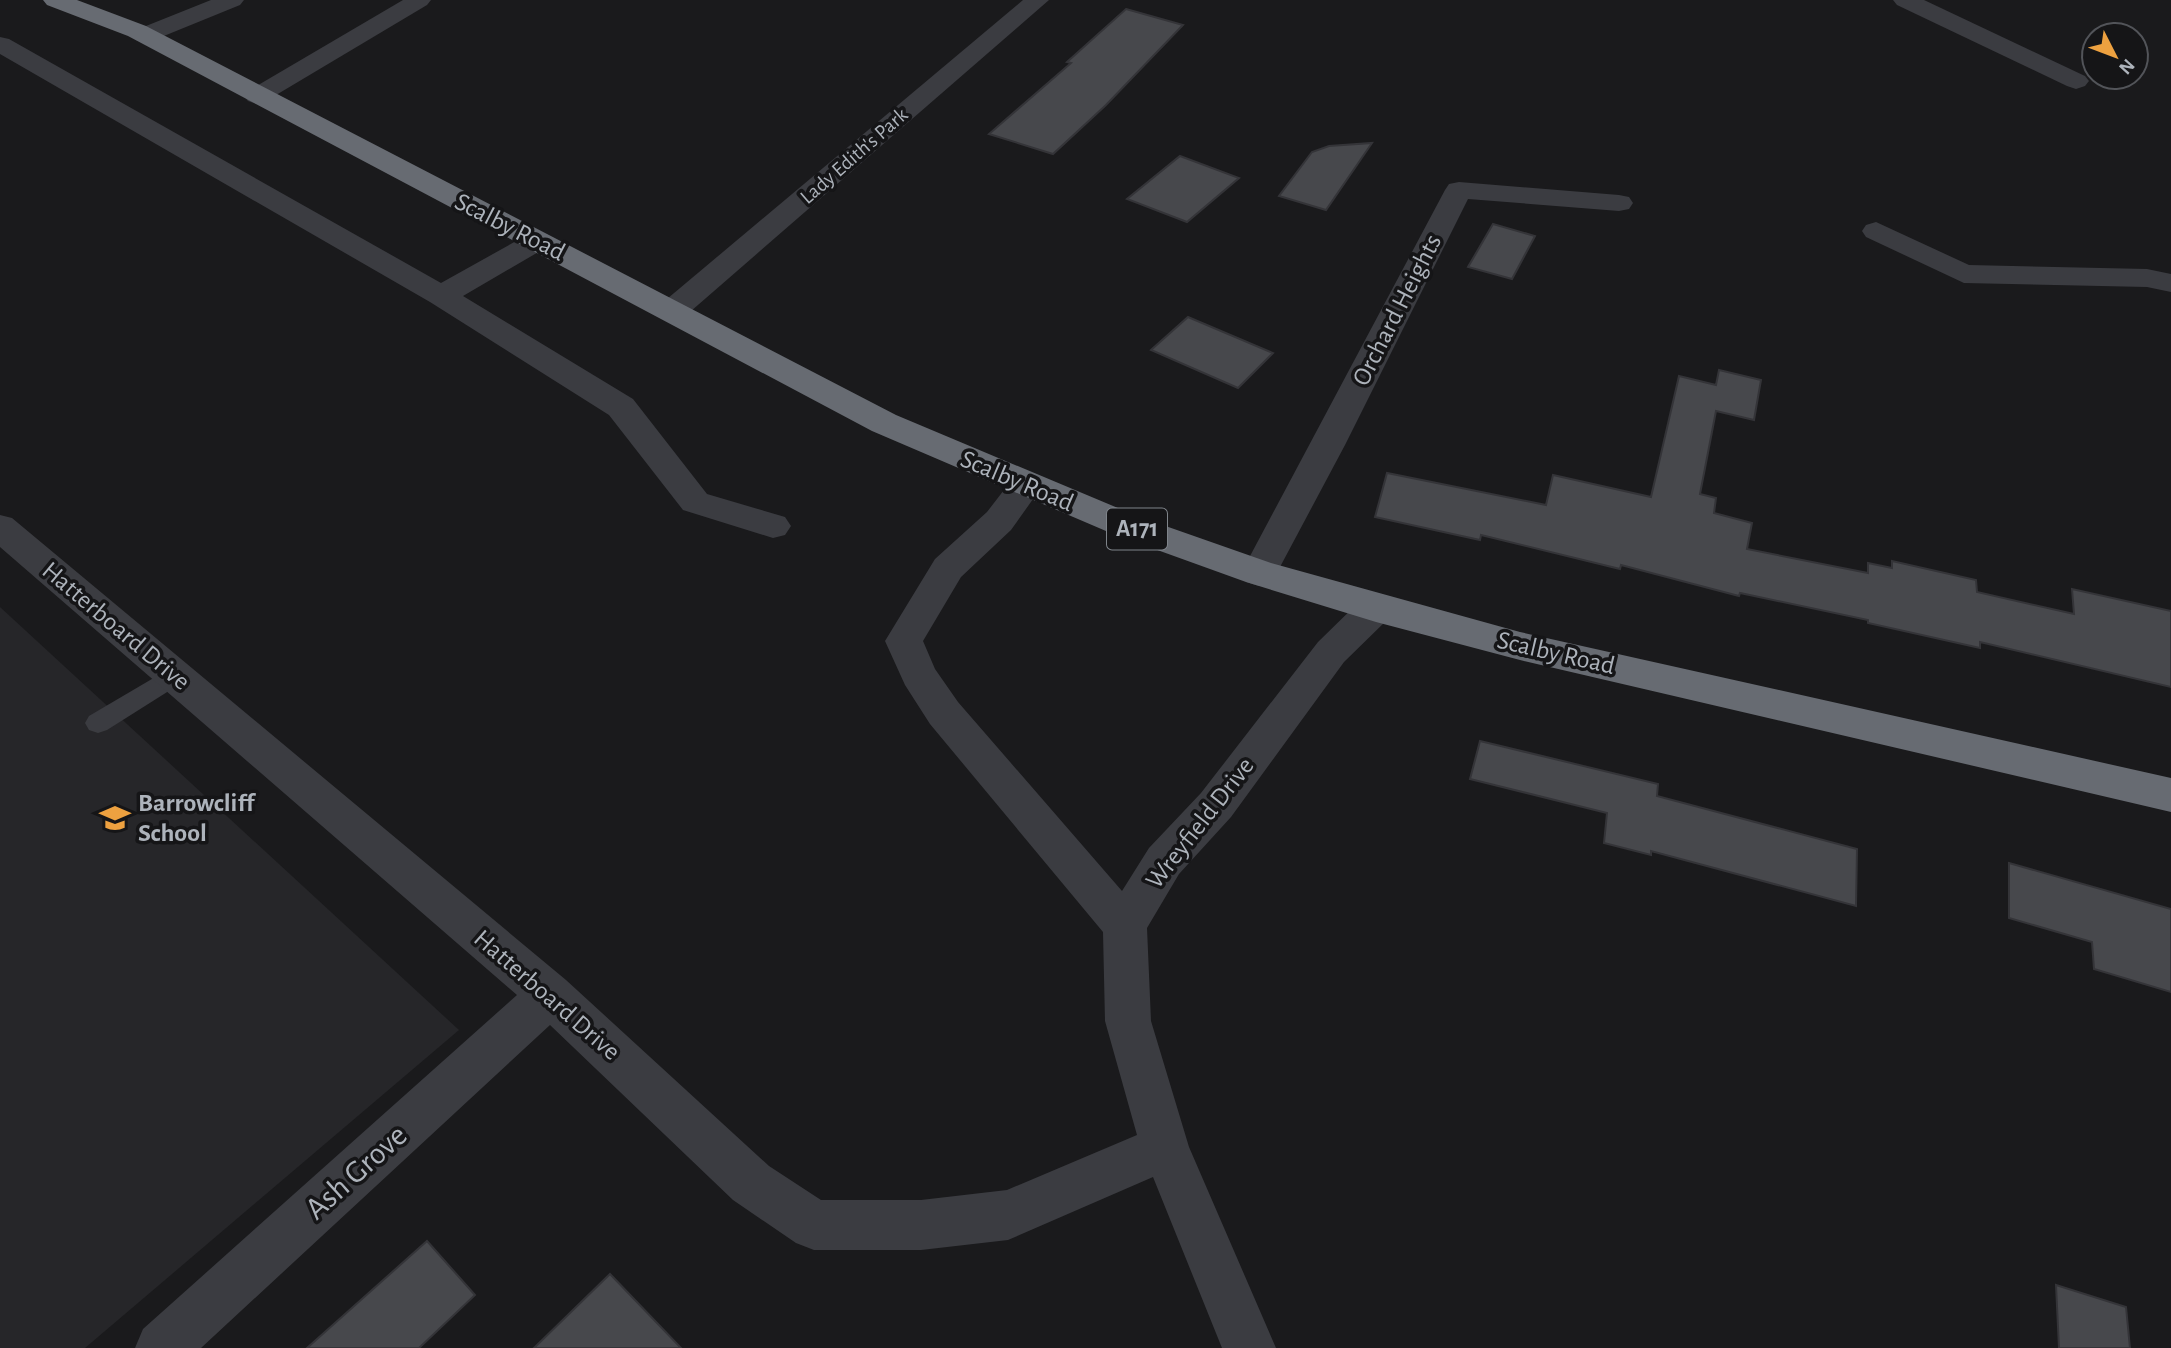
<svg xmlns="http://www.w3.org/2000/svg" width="2171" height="1348" font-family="'Alegreya Sans',sans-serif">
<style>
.built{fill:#262629}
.building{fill:#47484c;stroke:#343438;stroke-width:2}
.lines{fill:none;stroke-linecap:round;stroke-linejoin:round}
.lane{fill:#3b3c41;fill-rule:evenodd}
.street{fill:#3b3c41;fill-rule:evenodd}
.highway{fill:#676b72;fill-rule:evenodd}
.labels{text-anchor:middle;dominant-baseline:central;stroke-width:7;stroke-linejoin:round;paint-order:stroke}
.far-street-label{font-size:21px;fill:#adb3bb;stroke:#151517}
.shield{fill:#151517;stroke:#7f848a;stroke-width:2}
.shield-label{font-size:24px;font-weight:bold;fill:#adb3bb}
.street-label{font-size:26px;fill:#adb3bb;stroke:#151517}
.poi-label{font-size:26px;font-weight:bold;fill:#adb3bb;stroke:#151517;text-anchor:start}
.near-street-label{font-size:32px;fill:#adb3bb;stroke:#151517}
</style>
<rect width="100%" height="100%" fill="#1a1a1c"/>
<polygon class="built" points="0,607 459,1030 85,1348 0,1348"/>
<g class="building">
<polygon points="1126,9 1183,25 1106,105 1053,154 989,134 1071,63 1067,62"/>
<polygon points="1372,143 1326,210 1279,196 1312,152 1329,146"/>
<polygon points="1180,156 1239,178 1187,222 1127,199"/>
<polygon points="1493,224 1535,236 1512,279 1468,267"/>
<polygon points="1188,317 1273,353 1238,388 1151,350"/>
<polygon points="1719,370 1761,380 1754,420 1716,411 1700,494 1716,498 1714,513 1752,523 1747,549 1868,573 1868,563 1892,568 1892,561 1976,580 1977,592 2074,614 2072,589 2171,611 2171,687 1980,642 1980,648 1868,623 1868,620 1740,593 1739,596 1621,565 1620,569 1481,535 1480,540 1375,517 1387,473 1546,505 1553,475 1651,497 1679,376 1716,385"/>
<polygon points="1480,741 1658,784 1657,796 1857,849 1856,906 1651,851 1651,855 1604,843 1607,813 1470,779"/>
<polygon points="2009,863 2171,909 2171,992 2094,969 2092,942 2009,918"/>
<polygon points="427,1241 475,1295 419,1348 307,1348"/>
<polygon points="610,1274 681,1348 534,1348"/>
<polygon points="2056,1285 2126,1307 2130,1348 2059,1348"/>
</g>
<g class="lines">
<polygon class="lane" points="174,666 183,668 186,675 183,682 107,730 98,733 89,730 85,723 89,716"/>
<g class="street">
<polygon points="211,0 244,0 240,5 154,40 145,42 136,40 133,35 136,30"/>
<polygon points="403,0 431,0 427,5 266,101 257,104 248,101 244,96 248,91"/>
<polygon points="1023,0 1049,0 683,318 672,320 661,318 657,311 661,304"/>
<polygon points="1893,0 1924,0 2085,76 2089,81 2085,86 2076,89 2067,86 1897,5"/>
<polygon points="0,37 9,39 441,283 527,235 537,232 547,235 552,241 547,247 463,296 633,399 707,494 785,517 791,526 785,535 773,538 683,510 609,415 430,302 0,54"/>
<polygon points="1459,182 1619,195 1629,197 1633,203 1629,209 1619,211 1468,199 1345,445 1272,582 1259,586 1246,582 1241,573 1445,190 1449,184"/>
<polygon points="1876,222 1969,265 2147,269 2171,274 2171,292 2147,287 1964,283 1866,237 1862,231 1866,225"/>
<polygon points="1026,473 1038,477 1043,485 1011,530 961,577 923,641 935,669 958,702 1122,891 1149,848 1201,793 1318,642 1363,598 1376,594 1389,598 1395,608 1389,618 1344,662 1231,817 1179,874 1147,928 1151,1021 1189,1147 1276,1348 1222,1348 1153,1177 1008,1240 921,1250 814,1250 796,1243 733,1200 550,1025 201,1348 135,1348 143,1329 517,995 0,547 0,515 12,518 566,980 769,1166 821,1200 921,1200 1007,1190 1137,1135 1105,1021 1103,932 930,724 905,685 885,641 935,559 987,512 1014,477"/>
</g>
<polygon class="highway" points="43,0 77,0 146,26 896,415 1137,516 1271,563 1520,632 2171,778 2171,812 1520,660 1376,622 1246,582 1113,534 872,431 128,36 47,5"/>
</g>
<defs>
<g id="school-bare" transform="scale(2.415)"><path d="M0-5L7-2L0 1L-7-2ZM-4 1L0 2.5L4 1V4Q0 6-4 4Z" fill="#eda140" stroke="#151517" stroke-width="2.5" paint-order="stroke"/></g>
</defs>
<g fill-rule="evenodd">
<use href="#school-bare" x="115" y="818"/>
</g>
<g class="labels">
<g class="far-street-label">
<text transform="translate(854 156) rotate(-41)">Lady Edith's Park</text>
</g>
<rect class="shield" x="1107" y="508.5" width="60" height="41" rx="5"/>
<g class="shield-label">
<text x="1137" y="529">A171</text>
</g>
<g class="street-label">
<text transform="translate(510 227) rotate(27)">Scalby Road</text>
<text transform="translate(1397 310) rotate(-63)">Orchard Heights</text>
<text transform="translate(1017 481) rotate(23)">Scalby Road</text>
<text transform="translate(116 626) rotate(40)">Hatterboard Drive</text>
<text transform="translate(1556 653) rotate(13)">Scalby Road</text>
<text transform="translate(1200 823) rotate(-52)">Wreyfield Drive</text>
<text transform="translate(547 995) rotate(41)">Hatterboard Drive</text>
</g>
<g class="poi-label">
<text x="138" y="803">Barrowcliff<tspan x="138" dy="30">School</tspan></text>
</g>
<g class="near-street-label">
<text transform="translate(356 1172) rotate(-42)">Ash Grove</text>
</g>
</g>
<g transform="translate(2115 56) rotate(132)"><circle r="33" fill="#151517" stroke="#525459" stroke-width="2"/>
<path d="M0-5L12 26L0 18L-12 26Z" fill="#eda140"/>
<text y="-10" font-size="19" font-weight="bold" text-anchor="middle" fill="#adb3bb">N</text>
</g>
</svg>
